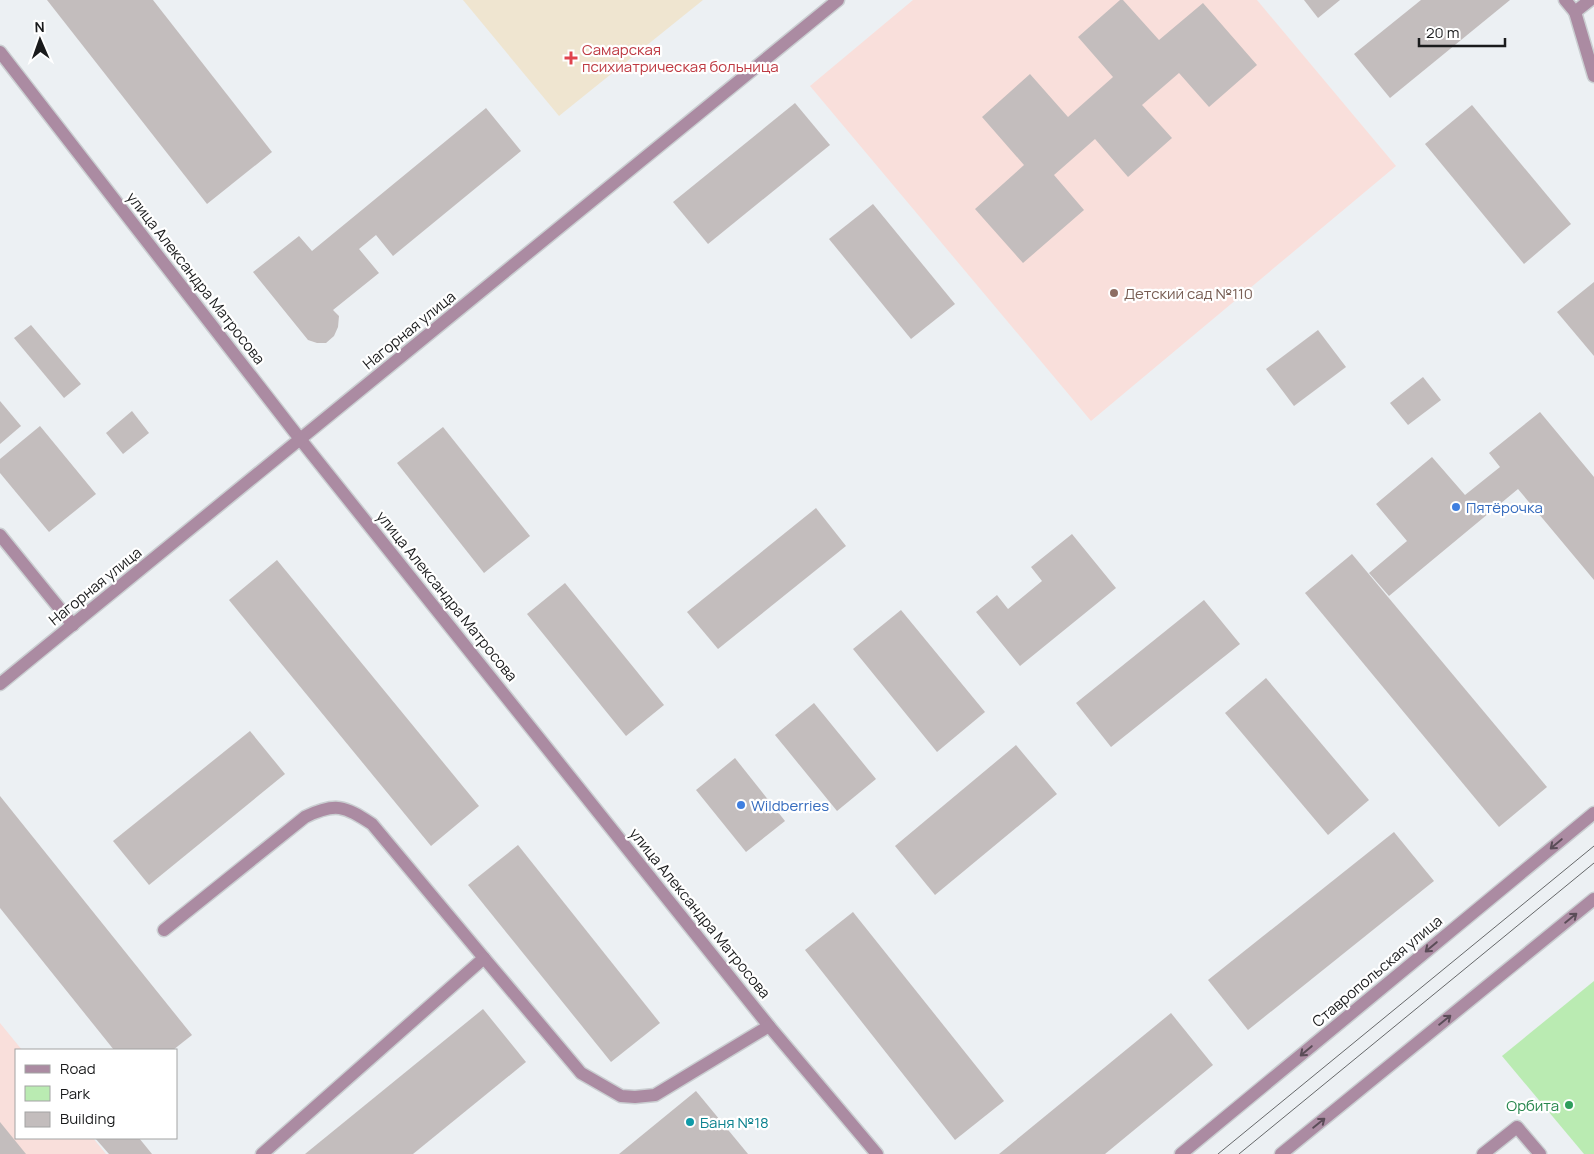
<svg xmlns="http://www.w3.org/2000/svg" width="1594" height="1154" font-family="Manrope,sans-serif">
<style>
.education{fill:#f9dfdb}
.medical{fill:#efe5d0}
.green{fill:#baebb2}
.building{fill:#c3bdbd}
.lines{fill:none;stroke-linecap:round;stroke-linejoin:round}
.minor-casing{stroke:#caced1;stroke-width:15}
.minor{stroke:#ab8ba2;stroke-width:12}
.tram{stroke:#66686a;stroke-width:1}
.oneway{stroke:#5b4d58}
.health-dot{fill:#e0444e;stroke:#fff;stroke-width:2}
.education-dot{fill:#8d6e63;stroke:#fff;stroke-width:2}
.shop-dot{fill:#3f7fe0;stroke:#fff;stroke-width:2}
.leisure-dot{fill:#2e9e5b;stroke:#fff;stroke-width:2}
.culture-dot{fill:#0f9aa8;stroke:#fff;stroke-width:2}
.labels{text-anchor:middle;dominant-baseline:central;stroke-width:4.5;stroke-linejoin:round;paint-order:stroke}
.health-label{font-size:15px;fill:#be3a42;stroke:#fff;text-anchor:start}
.street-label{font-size:15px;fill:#1a1b1c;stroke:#fff}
.education-label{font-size:15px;fill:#785e54;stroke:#fff;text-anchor:start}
.shop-label{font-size:15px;fill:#366cbe;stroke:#fff;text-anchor:start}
.leisure-label{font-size:15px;fill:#27864d;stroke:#fff;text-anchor:end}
.culture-label{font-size:15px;fill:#0d838f;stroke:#fff;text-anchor:start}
</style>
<rect width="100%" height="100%" fill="#ecf0f3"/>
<g class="education">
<polygon points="913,0 1257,0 1396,166 1091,421 810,86"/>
<polygon points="0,1023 22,1050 16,1050 16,1138 93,1138 106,1154 0,1154"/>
</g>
<polygon class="medical" points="463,0 703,0 559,116"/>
<polygon class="green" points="1594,981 1594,1154 1584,1154 1502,1056"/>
<g class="building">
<polygon points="47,0 153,0 272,152 207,204"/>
<polygon points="1120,0 1123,0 1159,40 1203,3 1257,65 1209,107 1179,73 1142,105 1172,138 1128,177 1095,139 1054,175 1084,210 1023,263 975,209 1024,165 982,117 1030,74 1068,117 1113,77 1078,37"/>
<polygon points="1304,0 1340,0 1318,18"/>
<polygon points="1421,0 1510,0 1390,98 1354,54"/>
<polygon points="795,103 830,145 708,244 673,202"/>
<polygon points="1472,105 1571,224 1524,264 1425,144"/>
<polygon points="486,108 521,151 393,256 376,235 359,249 379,273 333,310 339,316 338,327 334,336 326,343 317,343 308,340 253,272 299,236 312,251"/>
<polygon points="873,204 955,304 911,339 829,239"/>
<polygon points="1594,282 1594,356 1557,312"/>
<polygon points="31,325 81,384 64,398 14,338"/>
<polygon points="1318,330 1346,367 1294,406 1266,369"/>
<polygon points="1423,377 1441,400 1408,425 1390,403"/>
<polygon points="0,401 21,426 0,444"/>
<polygon points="132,411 149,433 123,454 106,433"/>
<polygon points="1540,412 1594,477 1594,580 1518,489 1389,596 1369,573 1407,541 1376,504 1432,457 1465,495 1500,467 1489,453"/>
<polygon points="40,426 96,494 49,532 0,473 0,459"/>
<polygon points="443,427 530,536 484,573 397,463"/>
<polygon points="816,508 846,546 718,649 687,612"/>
<polygon points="1072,534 1116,588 1020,666 976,612 997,595 1008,609 1042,581 1031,567"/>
<polygon points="1352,554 1547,787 1499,827 1305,593"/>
<polygon points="277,560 479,806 431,846 229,600"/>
<polygon points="565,583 664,705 626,736 527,614"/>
<polygon points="1204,600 1240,644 1111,747 1076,703"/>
<polygon points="901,610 985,712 937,752 853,649"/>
<polygon points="1266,678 1369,800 1328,835 1225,713"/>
<polygon points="814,703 876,779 837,811 775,735"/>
<polygon points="250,731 285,774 149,885 113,841"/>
<polygon points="1016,745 1057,794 935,895 895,846"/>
<polygon points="735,758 785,821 746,852 696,790"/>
<polygon points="0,796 192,1035 173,1050 114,1050 0,908"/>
<polygon points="1394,832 1434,881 1248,1030 1208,980"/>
<polygon points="518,845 660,1023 611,1062 468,885"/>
<polygon points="853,912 1004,1101 955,1140 805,950"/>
<polygon points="483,1009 526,1062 413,1154 305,1154"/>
<polygon points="1171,1013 1213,1065 1105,1154 999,1154"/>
<polygon points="696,1091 748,1154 619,1154"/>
<polygon points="0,1122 26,1154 0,1154"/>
<polygon points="95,1138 139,1138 152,1154 109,1154"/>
</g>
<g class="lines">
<g class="minor-casing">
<g id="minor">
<polyline points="1565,0 1575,12 1590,0"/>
<polyline points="1575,12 1594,76"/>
<polyline points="0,52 300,439 769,1026 877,1154"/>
<polyline points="0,535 73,625"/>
<polyline points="0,684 838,0"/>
<path d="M164,930L305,817C336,802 344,806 372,824L484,958"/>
<polyline points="262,1154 484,958 581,1073 621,1096 635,1097 655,1095 769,1026"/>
<polyline points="1181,1154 1594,813"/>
<polyline points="1281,1154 1594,899"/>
<polyline points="1483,1154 1517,1127 1540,1154"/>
</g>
</g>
<use href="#minor" class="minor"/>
<g class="tram">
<polyline points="1218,1154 1594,846"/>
<polyline points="1239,1154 1594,863"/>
</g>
</g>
<defs><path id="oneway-shaft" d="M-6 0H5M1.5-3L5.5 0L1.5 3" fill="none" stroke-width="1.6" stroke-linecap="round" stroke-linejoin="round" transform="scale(1.25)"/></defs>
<g class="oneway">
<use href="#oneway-shaft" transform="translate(1556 844) rotate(140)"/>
<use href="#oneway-shaft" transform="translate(1571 918) rotate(-39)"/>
<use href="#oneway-shaft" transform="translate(1431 947) rotate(140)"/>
<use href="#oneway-shaft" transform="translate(1445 1020) rotate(-39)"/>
<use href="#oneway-shaft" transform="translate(1306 1051) rotate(140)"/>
<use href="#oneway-shaft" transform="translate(1319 1123) rotate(-39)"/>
</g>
<path class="health-dot" d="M568.5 50.5h5v5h5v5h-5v5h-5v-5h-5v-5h5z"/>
<circle class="education-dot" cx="1114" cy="293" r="5"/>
<g class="shop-dot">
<circle cx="1456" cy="507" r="5"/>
<circle cx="741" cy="805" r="5"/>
</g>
<circle class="leisure-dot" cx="1569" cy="1105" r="5"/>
<circle class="culture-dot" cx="690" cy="1122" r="5"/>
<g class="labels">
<g class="health-label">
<text x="582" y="49">Самарская<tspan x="582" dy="17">психиатрическая больница</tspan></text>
</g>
<g class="street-label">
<text transform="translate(196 278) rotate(52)">улица Александра Матросова</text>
<text transform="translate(409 330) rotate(-39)">Нагорная улица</text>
<text transform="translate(95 586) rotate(-39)">Нагорная улица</text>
<text transform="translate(447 596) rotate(51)">улица Александра Матросова</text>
<text transform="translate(700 913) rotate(51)">улица Александра Матросова</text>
<text transform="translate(1377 971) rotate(-40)">Ставропольская улица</text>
</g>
<g class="education-label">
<text x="1124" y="293">Детский сад №110</text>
</g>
<g class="shop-label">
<text x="1466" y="507">Пятёрочка</text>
<text x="751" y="805">Wildberries</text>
</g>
<g class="leisure-label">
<text x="1559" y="1105">Орбита</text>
</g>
<g class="culture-label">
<text x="700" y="1122">Баня №18</text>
</g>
</g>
<rect x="15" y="1049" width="162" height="90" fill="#ffffff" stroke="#a3a4a4"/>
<rect x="25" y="1065" width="25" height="8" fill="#ab8ba2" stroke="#a3a4a4"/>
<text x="60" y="1074" font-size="15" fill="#1a1b1c">Road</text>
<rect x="25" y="1086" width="25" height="15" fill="#baebb2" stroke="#a3a4a4"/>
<text x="60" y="1099" font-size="15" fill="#1a1b1c">Park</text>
<rect x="25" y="1112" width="25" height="15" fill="#c3bdbd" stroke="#a3a4a4"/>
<text x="60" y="1124" font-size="15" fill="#1a1b1c">Building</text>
<g transform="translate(40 40) rotate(358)" stroke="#ffffff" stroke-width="4" paint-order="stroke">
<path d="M0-4L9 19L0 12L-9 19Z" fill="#1a1b1c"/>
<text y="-8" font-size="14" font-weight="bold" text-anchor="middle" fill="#1a1b1c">N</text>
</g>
<path d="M1419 38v8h86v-8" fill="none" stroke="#1a1b1c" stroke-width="2.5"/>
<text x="1426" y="38" font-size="15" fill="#1a1b1c" stroke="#ffffff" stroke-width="4" paint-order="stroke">20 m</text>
</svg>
